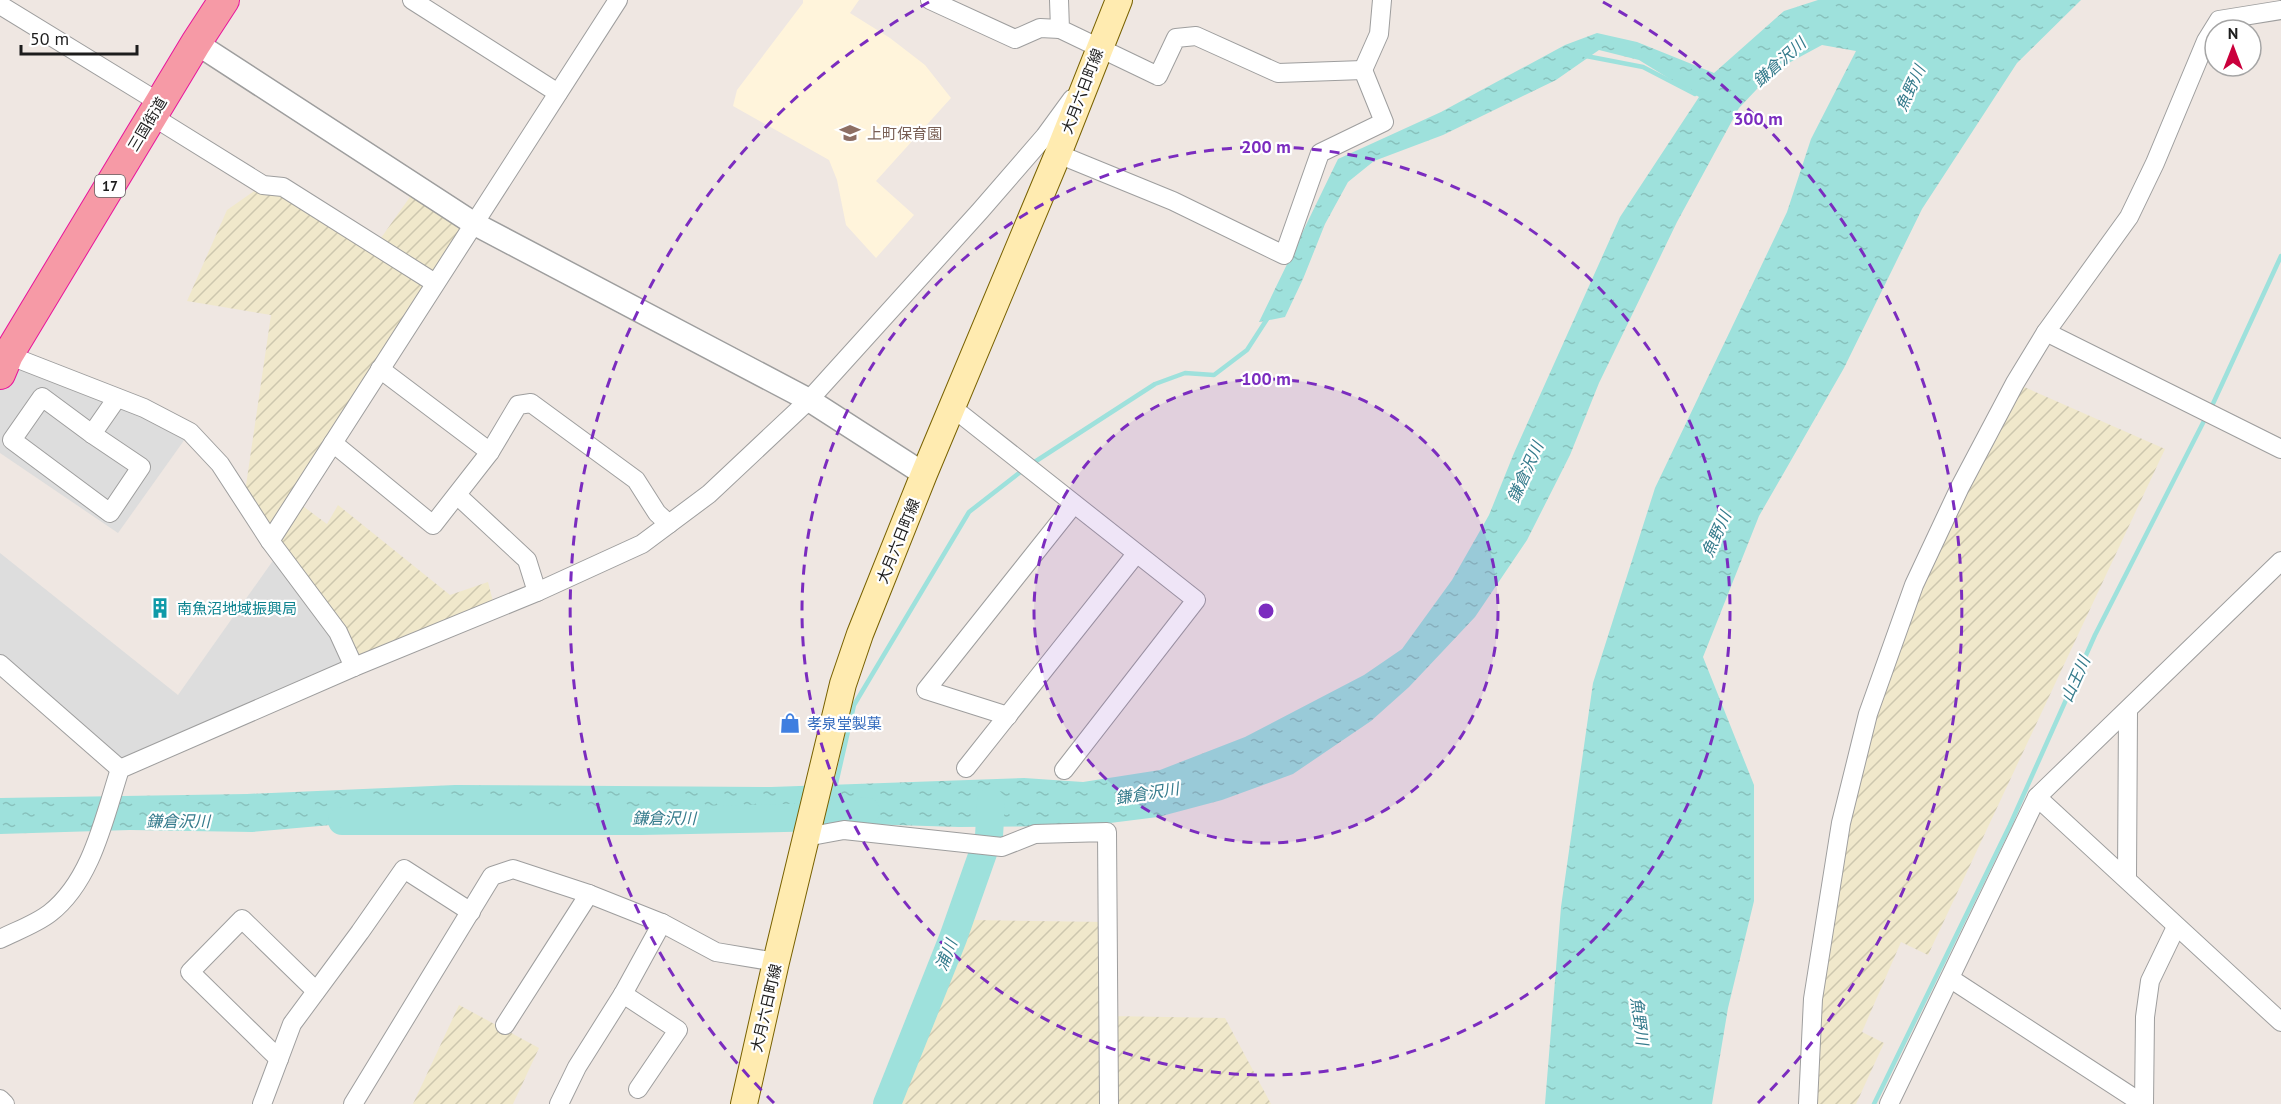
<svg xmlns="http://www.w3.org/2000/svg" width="2281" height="1104" font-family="'PT Sans','Noto Sans JP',sans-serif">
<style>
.education{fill:#fff4db}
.farmland{fill:url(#farmland-furrows)}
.parking{fill:#ddd}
.water{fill:url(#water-ripples)}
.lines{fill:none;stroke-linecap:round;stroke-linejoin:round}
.stream{stroke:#9ee1dc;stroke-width:4.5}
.river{stroke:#9ee1dc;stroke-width:28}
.minor-casing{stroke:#9e9e9e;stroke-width:20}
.tertiary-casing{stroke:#9e9e9e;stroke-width:25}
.secondary-casing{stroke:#786100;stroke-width:28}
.trunk-casing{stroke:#e8149c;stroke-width:32}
.minor{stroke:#fff;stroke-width:18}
.tertiary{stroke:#fff;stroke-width:22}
.secondary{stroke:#ffebb0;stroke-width:26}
.trunk{stroke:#f69aa6;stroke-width:30}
.ring{fill:none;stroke:#7b2cbf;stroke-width:3;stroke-dasharray:10 8}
.labels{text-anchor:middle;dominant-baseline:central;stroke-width:4.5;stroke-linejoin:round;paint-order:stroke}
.shield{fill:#fff;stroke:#616161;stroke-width:1.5}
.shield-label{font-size:14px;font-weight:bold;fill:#1d1d1d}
.street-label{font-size:15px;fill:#1d1d1d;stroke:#fff}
.education-label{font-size:15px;fill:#785e54;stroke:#fff;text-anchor:start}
.culture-label{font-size:15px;fill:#0d838f;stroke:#fff;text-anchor:start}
.shop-label{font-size:15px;fill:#366cbe;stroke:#fff;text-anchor:start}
.water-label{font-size:16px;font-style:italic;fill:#357b8c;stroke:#fff}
.centre{fill:#7b2cbf;stroke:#fff;stroke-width:3}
.ring-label{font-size:18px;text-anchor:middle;font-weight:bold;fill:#7b2cbf;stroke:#fff;stroke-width:4.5;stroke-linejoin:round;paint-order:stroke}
</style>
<defs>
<pattern id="farmland-furrows" width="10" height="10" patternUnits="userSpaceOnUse" patternTransform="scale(1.5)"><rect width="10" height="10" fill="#f0e8cb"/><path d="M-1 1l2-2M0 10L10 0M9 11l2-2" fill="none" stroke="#cdc7ae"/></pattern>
<pattern id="water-ripples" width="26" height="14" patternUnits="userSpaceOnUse" patternTransform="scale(1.5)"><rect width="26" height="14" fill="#9ee1dc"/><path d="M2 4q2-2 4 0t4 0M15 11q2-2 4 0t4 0" fill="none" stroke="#88c1bc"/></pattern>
</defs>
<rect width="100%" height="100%" fill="#efe7e2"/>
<polygon class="education" points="803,0 859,0 850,13 890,38 925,65 951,98 876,181 914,215 876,258 846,225 837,180 829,160 733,106 737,90 803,3"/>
<g class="farmland">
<polygon points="263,185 376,245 417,187 473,223 296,501 327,524 338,505 450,595 488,582 495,609 354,667 244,499 271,315 187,301 227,210"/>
<polygon points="2015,383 2165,449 1928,955 1901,942 1862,1032 1884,1043 1856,1104 1808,1104 1841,823 1914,585"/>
<polygon points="972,920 1107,922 1109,1016 1225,1018 1271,1104 901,1104"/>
<polygon points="459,1005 539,1048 513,1104 413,1104"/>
</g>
<g class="parking">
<polygon points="8,355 190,432 118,533 0,453 0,374"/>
<polygon points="279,552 354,667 120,769 0,664 0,553 178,695"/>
</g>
<polygon class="water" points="1818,0 2081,0 2017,63 1922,209 1844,368 1759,516 1703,657 1754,785 1754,901 1728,1008 1712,1104 1545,1104 1561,907 1593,683 1655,488 1787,212 1811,139 1856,51 1822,45 1774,71 1739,108 1677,222 1599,383 1570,455 1527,540 1475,617 1409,687 1371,721 1293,774 1222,800 1158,817 1086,826 959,827 863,824 773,811 713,813 456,814 252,832 130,830 0,834 0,798 247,794 455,785 771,787 1024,778 1083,782 1160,770 1245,737 1364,675 1402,649 1452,580 1489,515 1514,453 1620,217 1699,97 1639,60 1599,50 1556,80 1443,135 1374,161 1348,182 1325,224 1303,279 1285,317 1259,322 1338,159 1441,112 1565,45 1597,33 1637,42 1714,73 1784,11"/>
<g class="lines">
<g class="stream">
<polyline points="1586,56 1643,67 1695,94"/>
<polyline points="2211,408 2281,256"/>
<polyline points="1033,463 1155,384 1185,373 1214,375 1247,350 1269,316"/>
<polyline points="835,788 854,705 969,512 1023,470"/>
<polyline points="1874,1104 2010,825 2095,635 2207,415"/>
</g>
<g class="river">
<polyline points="342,821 641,821 829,817 866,811"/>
<polyline points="887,1104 953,938 989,836 991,802"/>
</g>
<g class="minor-casing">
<g id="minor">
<polyline points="412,0 558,93"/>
<polyline points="930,0 1015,39 1040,28 1060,29"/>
<polyline points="0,5 160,103"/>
<polyline points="1363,70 1379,34 1382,0"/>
<polyline points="152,116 263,185 283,187 435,283"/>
<polyline points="1058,154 1173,201 1284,255 1320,153 1384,122 1363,70 1278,73 1196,36 1176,38 1158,76 1060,29 1059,0"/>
<polyline points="2046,332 2281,449"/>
<polyline points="8,355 144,408 190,432 220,464 270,541 338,632 354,667"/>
<polyline points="380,369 490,452"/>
<polygon points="42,397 92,434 141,467 110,513 12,440"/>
<polyline points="953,408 1196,600 1064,770"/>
<polyline points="92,434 117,398"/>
<polyline points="333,443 433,525 490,452 518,405 531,403 636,480 657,513 669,524"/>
<polyline points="457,495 527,560 537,592"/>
<polyline points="270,541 618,0"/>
<polyline points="0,664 120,769"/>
<polyline points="1008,716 926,690 1074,504"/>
<polyline points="966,768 1136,554"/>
<polyline points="2037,797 2281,1022"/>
<polyline points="806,837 844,830 1002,847 1035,834 1107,832 1109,1104"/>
<polyline points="2127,878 2128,711"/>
<path d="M0,939C16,931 36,924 50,913C92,880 104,818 120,769L354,667L537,592L642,544L709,494L809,400L980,211L1045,136L1072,99"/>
<polyline points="1951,979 2143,1104"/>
<polyline points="623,994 678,1030 638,1089"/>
<polyline points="505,1025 589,894"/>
<polyline points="279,1059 190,972 242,919 316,991"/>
<polyline points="0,1099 5,1104"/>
<polyline points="262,1104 292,1024 360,932 404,869 471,912"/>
<polyline points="353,1104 492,876 513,869 589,894 662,923 716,952 776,962"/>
<polyline points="559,1104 577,1067 623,994 662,923"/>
<polyline points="1808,1104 1813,999 1841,823 1868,714 1914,585 1960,487 2015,383 2046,332 2129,217 2155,163 2206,41 2219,20 2281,10"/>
<polyline points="1889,1104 2037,797 2281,561"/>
<polyline points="2144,1104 2145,1017 2150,981 2176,927"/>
</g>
</g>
<g class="tertiary-casing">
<polyline id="tertiary" points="196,43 473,223 809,400 924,474"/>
</g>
<g class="secondary-casing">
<polyline id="secondary" points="744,1104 776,962 843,684 860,634 924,474 1058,154 1119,0"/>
</g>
<g class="trunk-casing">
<polyline id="trunk" points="0,374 8,355 196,43 224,0"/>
</g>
<use href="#minor" class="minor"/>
<use href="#tertiary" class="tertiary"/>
<use href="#secondary" class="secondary"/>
<use href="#trunk" class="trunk"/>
</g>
<circle cx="1266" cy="611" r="232" fill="#7b2cbf" fill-opacity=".12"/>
<g class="ring">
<circle cx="1266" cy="611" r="232"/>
<circle cx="1266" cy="611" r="464"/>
<path d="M774 1103A696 696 0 0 1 929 2M1603 2A696 696 0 0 1 1758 1103"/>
</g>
<defs>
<g id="school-bare" transform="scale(1.62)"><path d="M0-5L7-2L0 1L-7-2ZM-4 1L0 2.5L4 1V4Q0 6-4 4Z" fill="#8d6e63" stroke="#fff" stroke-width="2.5" paint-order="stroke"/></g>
<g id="building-bare" transform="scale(1.62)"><path d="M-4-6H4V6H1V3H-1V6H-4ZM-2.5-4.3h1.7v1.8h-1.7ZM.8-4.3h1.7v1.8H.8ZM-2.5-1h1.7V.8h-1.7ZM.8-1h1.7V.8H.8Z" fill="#0f9aa8" stroke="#fff" stroke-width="2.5" paint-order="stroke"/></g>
<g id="shop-bare" transform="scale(1.62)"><path d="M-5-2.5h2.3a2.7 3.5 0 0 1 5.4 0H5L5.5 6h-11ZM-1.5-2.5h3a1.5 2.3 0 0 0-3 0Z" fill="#3f7fe0" stroke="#fff" stroke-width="2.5" paint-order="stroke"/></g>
</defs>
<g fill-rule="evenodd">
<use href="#school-bare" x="850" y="133"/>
<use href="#building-bare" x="160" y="608"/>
<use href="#shop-bare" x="790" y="723"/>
</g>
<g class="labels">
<rect class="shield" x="95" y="175" width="30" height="22" rx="4.5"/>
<g class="shield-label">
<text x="110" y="186">17</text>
</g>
<g class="street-label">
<text transform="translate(1082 91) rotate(-69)">大月六日町線</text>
<text transform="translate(147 124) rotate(-59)">三国街道</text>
<text transform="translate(898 541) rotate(-68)">大月六日町線</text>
<text transform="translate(766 1008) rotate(-77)">大月六日町線</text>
</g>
<g class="education-label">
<text x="867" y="133">上町保育園</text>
</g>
<g class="culture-label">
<text x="177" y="608">南魚沼地域振興局</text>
</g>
<g class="shop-label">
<text x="807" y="723">孝泉堂製菓</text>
</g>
<g class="water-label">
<text transform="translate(1779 62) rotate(-42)">鎌倉沢川</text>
<text transform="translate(1910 88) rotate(-65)">魚野川</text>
<text transform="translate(1525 472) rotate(-66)">鎌倉沢川</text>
<text transform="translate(1716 534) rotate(-66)">魚野川</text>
<text transform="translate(2075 679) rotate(-66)">山王川</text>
<text transform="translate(1147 793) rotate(-9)">鎌倉沢川</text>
<text x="664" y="818">鎌倉沢川</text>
<text x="178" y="821">鎌倉沢川</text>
<text transform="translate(946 955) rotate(-69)">浦川</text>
<text transform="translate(1640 1021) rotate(83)">魚野川</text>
</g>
</g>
<circle cx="1266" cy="611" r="9" class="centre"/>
<g class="ring-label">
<text x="1758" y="125">300 m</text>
<text x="1266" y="153">200 m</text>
<text x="1266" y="385">100 m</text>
</g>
<g transform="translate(2233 48)"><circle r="28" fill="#ffffff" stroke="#a5a5a5" stroke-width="1.5"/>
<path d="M0-4.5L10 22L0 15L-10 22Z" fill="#ca003c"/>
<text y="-9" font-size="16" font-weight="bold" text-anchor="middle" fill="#1d1d1d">N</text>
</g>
<path d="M21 45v9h116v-9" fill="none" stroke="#1d1d1d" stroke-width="3"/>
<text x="30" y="45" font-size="18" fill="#1d1d1d" stroke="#ffffff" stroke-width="4.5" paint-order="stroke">50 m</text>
</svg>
